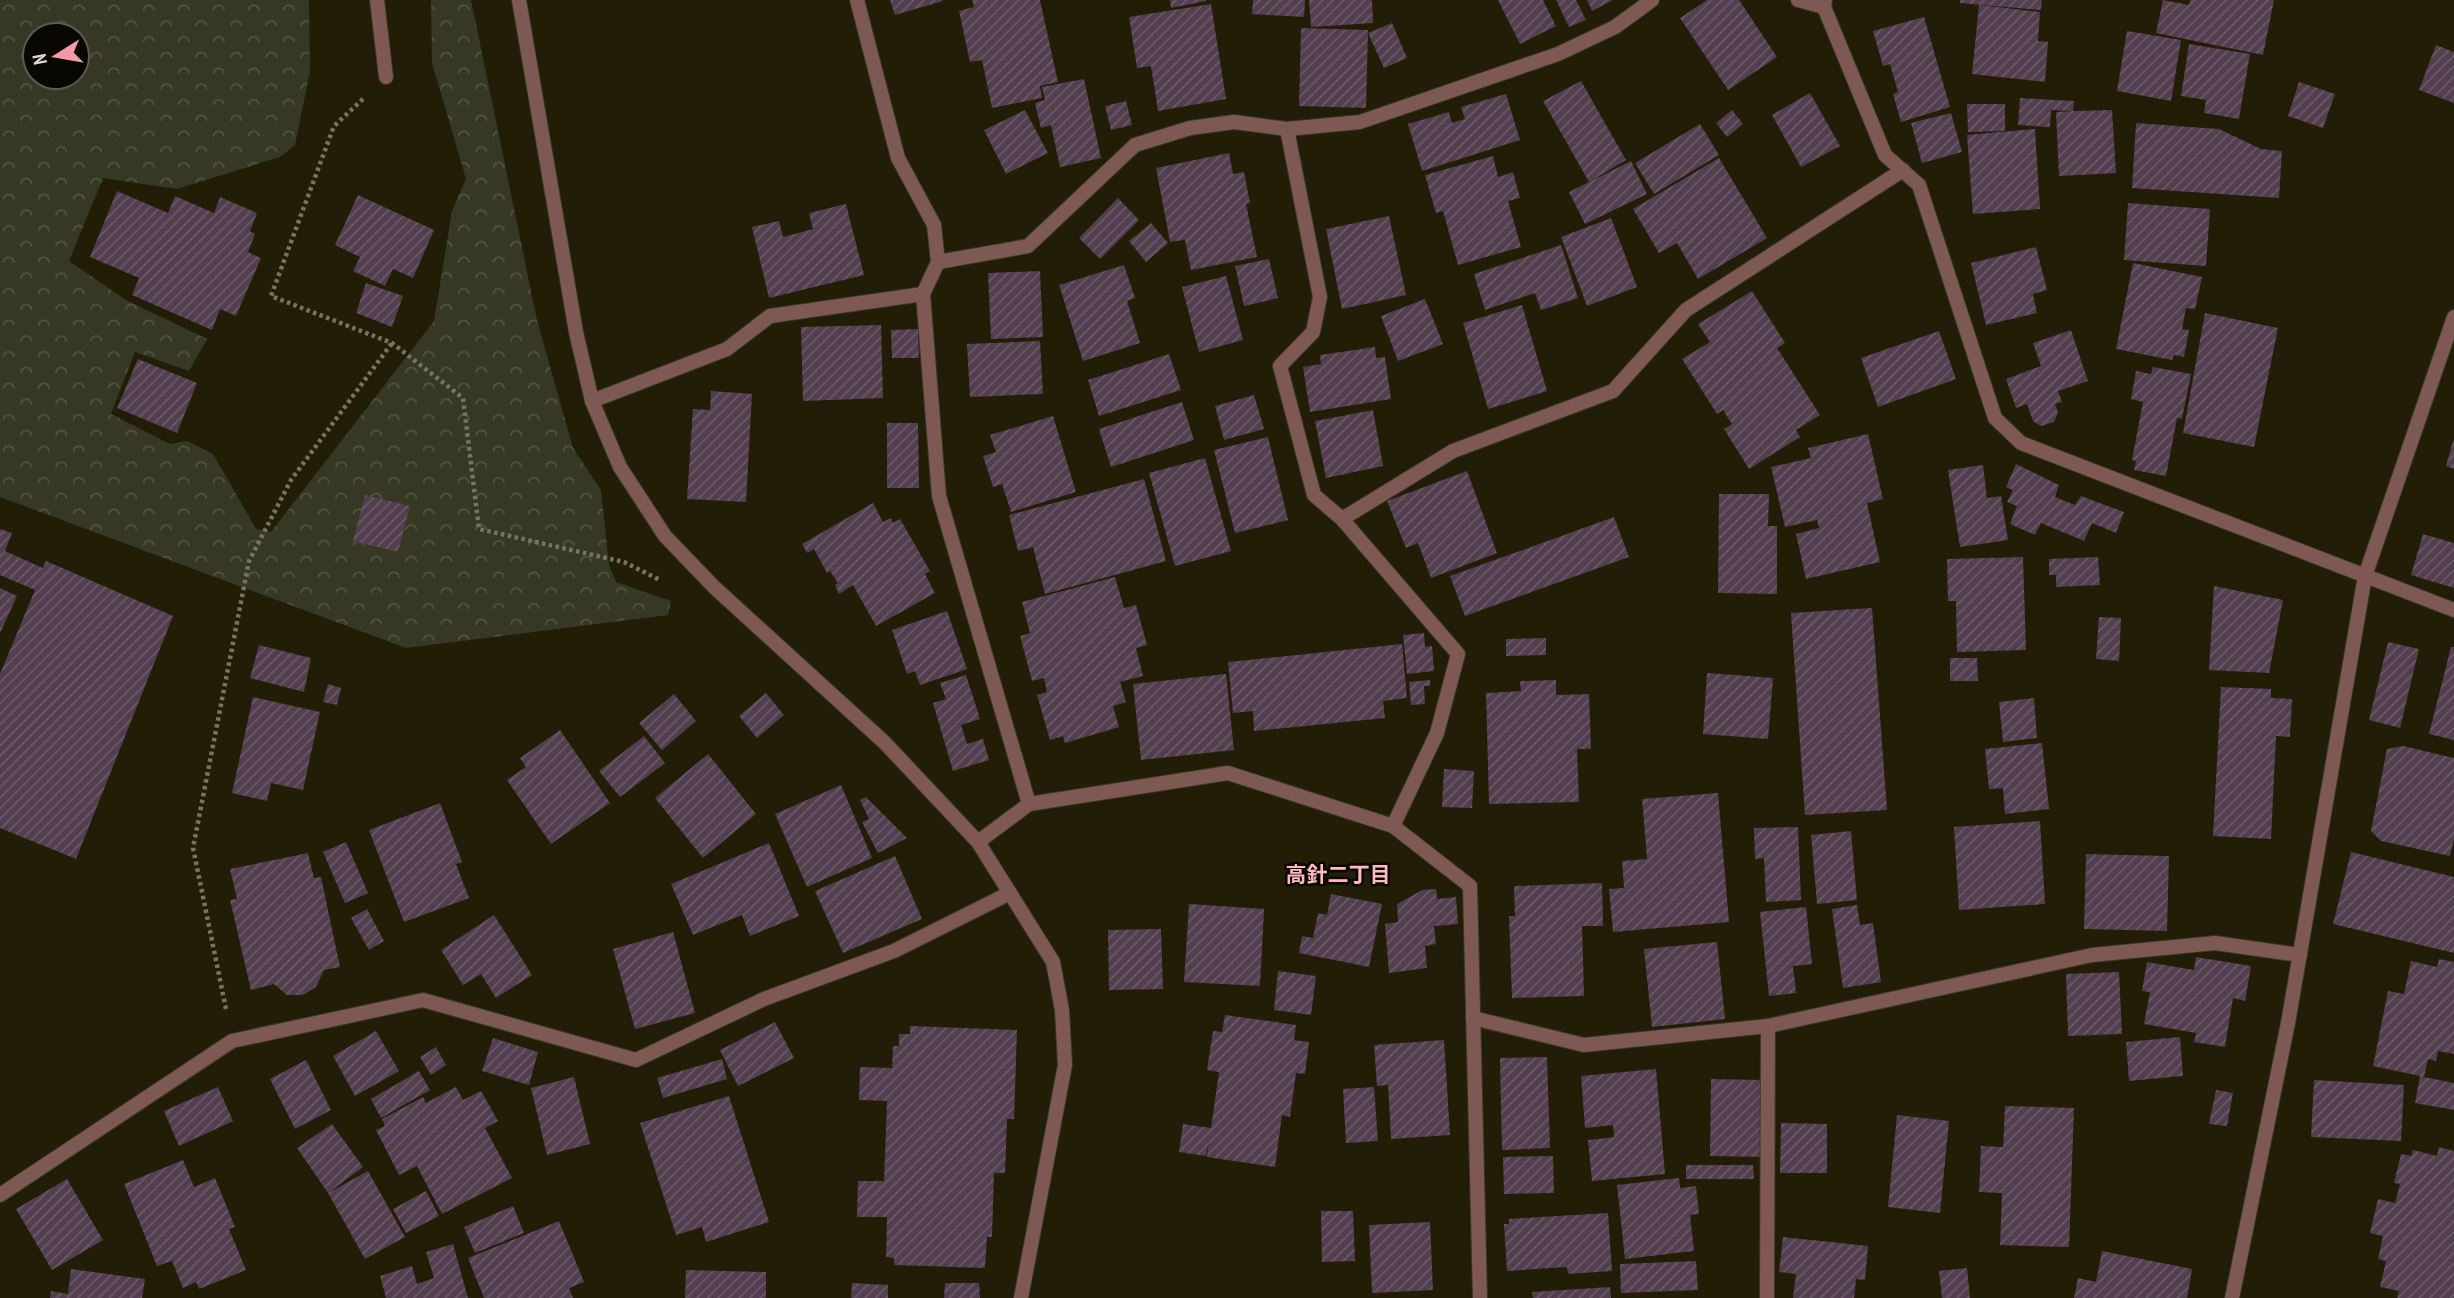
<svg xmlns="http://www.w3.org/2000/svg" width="2454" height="1298" font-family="'PT Sans Narrow','Noto Sans JP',sans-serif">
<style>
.forest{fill:url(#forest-crowns);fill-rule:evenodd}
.building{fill:url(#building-hatch)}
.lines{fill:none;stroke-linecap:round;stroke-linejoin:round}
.service-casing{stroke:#3b3722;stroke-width:16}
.minor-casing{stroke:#3b3722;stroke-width:16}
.tertiary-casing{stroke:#3b3722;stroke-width:16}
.path{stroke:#777461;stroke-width:4.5;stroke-dasharray:3.5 3.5;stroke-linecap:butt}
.service{stroke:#7e5954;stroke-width:14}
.minor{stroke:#7e5954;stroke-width:14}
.tertiary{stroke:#7e5954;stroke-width:14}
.labels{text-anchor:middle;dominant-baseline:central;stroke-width:5;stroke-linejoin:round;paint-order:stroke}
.neighbourhood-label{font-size:21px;font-weight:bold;fill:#feb9bf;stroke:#090702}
</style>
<defs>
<pattern id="forest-crowns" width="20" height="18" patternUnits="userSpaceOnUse" patternTransform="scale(1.75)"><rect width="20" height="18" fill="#363824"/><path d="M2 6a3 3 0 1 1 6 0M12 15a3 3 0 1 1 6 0" fill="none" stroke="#525442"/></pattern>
<pattern id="building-hatch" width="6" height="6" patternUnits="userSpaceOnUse" patternTransform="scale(1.75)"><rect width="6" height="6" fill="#523e4e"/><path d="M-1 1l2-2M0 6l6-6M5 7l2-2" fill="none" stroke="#6a5966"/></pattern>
</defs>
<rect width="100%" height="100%" fill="#211d06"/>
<path class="forest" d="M0,0H309L310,71L295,145L280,157L177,189L103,178L69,261L126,300L207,339L189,371L135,352L111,414L170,444L187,441L213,454L256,529L271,532L434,321L452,211L466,179L432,63L431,0H471L537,320L573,448L601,490L609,565L616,582L671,601L668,615L406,648L0,497ZM35,35H77V77H35Z"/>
<g class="building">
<polygon points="890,0 942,0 943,1 895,15"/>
<polygon points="972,0 1040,0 1058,82 1040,86 1042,98 992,108 982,60 970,62 959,11 974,7"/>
<polygon points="1170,0 1206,0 1206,1 1171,8"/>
<polygon points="1253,0 1305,0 1304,17 1252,14"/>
<polygon points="1309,0 1372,0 1373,23 1311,27"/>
<polygon points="1498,0 1543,0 1556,26 1520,44"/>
<polygon points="1556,0 1576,0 1586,20 1569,27"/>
<polygon points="1587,0 1613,0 1592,11"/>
<polygon points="1707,0 1739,0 1777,57 1728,90 1680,18"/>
<polygon points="1960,0 2042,0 2041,10 1960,3"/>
<polygon points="2163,0 2189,5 2190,0 2274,0 2263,55 2156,33"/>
<polygon points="1211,4 1226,99 1158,111 1151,66 1137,68 1129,17"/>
<polygon points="1979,5 2040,12 2038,41 2048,42 2045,82 1972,74"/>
<polygon points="1924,17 1950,107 1901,122 1893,94 1898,92 1890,64 1883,66 1873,31"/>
<polygon points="1392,23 1407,58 1384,68 1368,33"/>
<polygon points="1301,28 1368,30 1366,108 1299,106"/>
<polygon points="2127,31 2181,40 2171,101 2117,91"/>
<polygon points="2189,44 2250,54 2239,119 2204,113 2206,100 2181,96"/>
<polygon points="2436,45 2454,52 2454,103 2419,90"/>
<polygon points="1084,79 1101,158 1060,167 1051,125 1041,128 1035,103 1045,100 1042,87"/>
<polygon points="1581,81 1626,160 1589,182 1543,101"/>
<polygon points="2299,82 2335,94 2323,128 2288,116"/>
<polygon points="1810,93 1840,146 1801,167 1772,115"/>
<polygon points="1506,94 1520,140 1422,171 1408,124 1449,112 1452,123 1465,119 1461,107"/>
<polygon points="2020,98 2074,101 2073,111 2112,110 2116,173 2059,176 2056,112 2073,111 2051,110 2050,127 2018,125"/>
<polygon points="1126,101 1132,125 1111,130 1105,106"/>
<polygon points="1967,104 2005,104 2005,131 1968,132"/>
<polygon points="1025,110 1048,153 1006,174 984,130"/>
<polygon points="1732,110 1743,124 1727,137 1716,123"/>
<polygon points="1951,113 1962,152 1922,163 1911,123"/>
<polygon points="2136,123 2219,129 2261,149 2282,151 2279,198 2132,188"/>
<polygon points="1700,124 1719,155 1654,194 1635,163"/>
<polygon points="2035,129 2040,209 1973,214 1967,135"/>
<polygon points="1229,153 1233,174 1244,172 1250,203 1246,204 1257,257 1191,270 1185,240 1170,242 1156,168"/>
<polygon points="1493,156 1498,177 1513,172 1520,198 1508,201 1521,247 1458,265 1443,211 1436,213 1425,175"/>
<polygon points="1719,158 1767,238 1698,279 1677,243 1659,253 1633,209"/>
<polygon points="1631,161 1647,194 1585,224 1569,192"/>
<polygon points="117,191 168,213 175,196 214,213 220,197 257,213 250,231 255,234 248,252 261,258 236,316 220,309 212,330 132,295 139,278 90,257"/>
<polygon points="358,195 434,230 413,278 393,269 385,286 353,271 360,257 335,245"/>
<polygon points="1118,198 1139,220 1100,259 1079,238"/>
<polygon points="2128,203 2210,209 2206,266 2124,260"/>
<polygon points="846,204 864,275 769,298 752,227 779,221 783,237 813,229 809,213"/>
<polygon points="1389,216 1406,295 1342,309 1326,229"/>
<polygon points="1611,218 1637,287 1587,306 1561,237"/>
<polygon points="1151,223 1168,243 1146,262 1129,241"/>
<polygon points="1561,245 1578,298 1541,310 1535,293 1485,310 1474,274"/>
<polygon points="2036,247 2047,290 2033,294 2037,313 1986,325 1971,263"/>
<polygon points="1269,259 1278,298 1244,306 1235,266"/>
<polygon points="2133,263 2202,277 2195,309 2186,308 2182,329 2189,330 2184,357 2174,355 2172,360 2116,349"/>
<polygon points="1124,265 1135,298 1127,301 1140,343 1083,361 1059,285"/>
<polygon points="1040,271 1043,337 991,339 988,273"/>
<polygon points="1226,276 1243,340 1199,352 1182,287"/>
<polygon points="366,283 403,296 392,327 356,313"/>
<polygon points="1752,291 1785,343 1777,348 1820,415 1796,430 1800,437 1749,469 1724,429 1732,424 1723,410 1717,414 1682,359 1710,342 1698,324"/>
<polygon points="1425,299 1443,344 1398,361 1381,316"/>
<polygon points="1522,305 1547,391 1488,409 1463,323"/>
<polygon points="2205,313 2278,328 2254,447 2183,433"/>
<polygon points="881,325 883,398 803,401 801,327"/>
<polygon points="918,329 919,358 892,358 891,330"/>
<polygon points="2071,330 2088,381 2058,391 2062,402 2055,404 2058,413 2054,422 2041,426 2033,421 2027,404 2016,408 2006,379 2041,366 2033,343"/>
<polygon points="1939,331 1956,379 1878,407 1861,358"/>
<polygon points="1040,341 1043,394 970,397 967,344"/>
<polygon points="1375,347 1376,358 1385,357 1391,399 1310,412 1303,367 1321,364 1320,355"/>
<polygon points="1169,354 1181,390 1099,416 1088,380"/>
<polygon points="138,359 197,383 177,433 117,408"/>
<polygon points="2153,367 2191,374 2182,419 2177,418 2166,476 2134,470 2136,461 2132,460 2143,402 2131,399 2136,371 2151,374"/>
<polygon points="711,391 752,394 746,502 687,499 693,409 710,410"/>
<polygon points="1254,395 1264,429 1224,440 1215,406"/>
<polygon points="1182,402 1194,440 1111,467 1099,429"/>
<polygon points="1373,410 1383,466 1326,478 1315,421"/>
<polygon points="1053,416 1076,492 1011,512 1002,484 993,487 983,456 996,452 990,435"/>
<polygon points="887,423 918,423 919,488 887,488"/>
<polygon points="1868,434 1883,499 1867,503 1880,562 1806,579 1796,534 1819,528 1817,520 1785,527 1771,467 1811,458 1808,448"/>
<polygon points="1268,437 1288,520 1235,533 1214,450"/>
<polygon points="2453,441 2454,441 2454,469 2446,466"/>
<polygon points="1205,458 1231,551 1175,566 1149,473"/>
<polygon points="2016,464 2059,485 2055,497 2075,505 2081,496 2124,512 2116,533 2092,523 2084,541 2041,523 2035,535 2010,524 2017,506 2007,502 2013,490 2006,487"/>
<polygon points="1983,465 1987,498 2001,496 2008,540 1960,547 1948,470"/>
<polygon points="1467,471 1497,553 1431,578 1418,543 1406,548 1387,501"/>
<polygon points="1144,479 1166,561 1045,594 1033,547 1018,551 1009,515"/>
<polygon points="1719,494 1769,494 1768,526 1777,526 1777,594 1718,593"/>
<polygon points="365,495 410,506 398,552 353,541"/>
<polygon points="873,503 883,522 891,518 893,523 900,519 930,571 925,574 935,593 876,626 853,585 839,594 835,585 838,583 830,571 827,573 814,549 807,553 802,544"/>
<polygon points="1614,517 1629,557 1465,616 1450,576"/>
<polygon points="0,529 12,533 5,551 43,568 46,561 173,616 76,859 0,828 0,674 35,590 0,575"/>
<polygon points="2423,534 2454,543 2454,588 2411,575"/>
<polygon points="2023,557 2026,650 1957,652 1956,601 1948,601 1947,559"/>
<polygon points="2098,557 2100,585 2056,587 2056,575 2049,575 2049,559"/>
<polygon points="1115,577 1124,608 1136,605 1147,645 1136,648 1143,676 1120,682 1126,702 1113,706 1119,727 1065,743 1063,736 1050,740 1037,695 1047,692 1044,678 1032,681 1020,636 1030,633 1022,602"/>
<polygon points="2214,586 2283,600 2269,673 2209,670"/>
<polygon points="0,588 17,596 0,633"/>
<polygon points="1872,608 1887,810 1805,815 1791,613"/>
<polygon points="947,611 967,669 920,685 915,671 907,674 892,630"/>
<polygon points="2099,617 2121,618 2119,661 2096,659"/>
<polygon points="1424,633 1425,647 1432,646 1434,671 1407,674 1403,635"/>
<polygon points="1546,638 1546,655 1506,656 1506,639"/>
<polygon points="2388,642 2419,649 2400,728 2369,720"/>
<polygon points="1402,644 1407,698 1383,701 1385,718 1254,731 1253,711 1233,713 1228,662"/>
<polygon points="259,645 311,658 304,692 250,678"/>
<polygon points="2451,647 2454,647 2454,740 2429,734"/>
<polygon points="1950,658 1977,658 1978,681 1950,681"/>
<polygon points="1707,673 1773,678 1768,739 1703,734"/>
<polygon points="1226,674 1234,750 1141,760 1133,684"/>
<polygon points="966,675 980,719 961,725 967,744 983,739 989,760 953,771 933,703 946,699 940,683"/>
<polygon points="1430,680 1430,686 1424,686 1425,704 1411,705 1409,682"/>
<polygon points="1556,680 1556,695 1589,694 1591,749 1577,749 1579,802 1489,804 1486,693 1521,691 1520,681"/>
<polygon points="328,684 341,688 337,705 323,702"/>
<polygon points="2221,687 2271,689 2271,698 2292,699 2290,737 2276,736 2271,839 2213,836"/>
<polygon points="766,693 784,715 757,738 739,716"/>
<polygon points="674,694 696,721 662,750 639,723"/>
<polygon points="253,697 320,712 303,790 271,783 267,801 232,793"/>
<polygon points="2034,698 2037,738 2003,742 1999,702"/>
<polygon points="560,730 610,803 551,844 507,780 526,767 520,758"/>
<polygon points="644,736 665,763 620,797 599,771"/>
<polygon points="2042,743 2049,809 2005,814 2003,788 1989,789 1985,749"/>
<polygon points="2403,746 2454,758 2454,839 2450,856 2381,841 2371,831 2387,749"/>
<polygon points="708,754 756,814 703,858 655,798"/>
<polygon points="1444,769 1474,771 1472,808 1442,807"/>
<polygon points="841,785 872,858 807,887 775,814"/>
<polygon points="1718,793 1729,922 1613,932 1609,889 1624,888 1622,861 1647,859 1642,799"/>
<polygon points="866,797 907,838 878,853 862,822 869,819 860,800"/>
<polygon points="440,803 462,862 456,864 469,898 404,922 369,830"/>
<polygon points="2040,821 2045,904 1959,910 1954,827"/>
<polygon points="1798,827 1801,900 1766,902 1764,858 1755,859 1754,828"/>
<polygon points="1851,831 1857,900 1817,904 1811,835"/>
<polygon points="346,842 368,893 345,903 323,852"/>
<polygon points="769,843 799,916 750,936 742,915 693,935 671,884"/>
<polygon points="2351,852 2454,877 2454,953 2333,924"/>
<polygon points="308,853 314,878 321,877 340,967 324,970 316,987 303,995 287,995 274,984 251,990 230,900 237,899 230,869"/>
<polygon points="2086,854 2169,856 2167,931 2084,929"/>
<polygon points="895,856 922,919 843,953 815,891"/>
<polygon points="1602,883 1603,926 1582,926 1584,996 1512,998 1509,916 1515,916 1514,886"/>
<polygon points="1436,889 1437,899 1456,897 1458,924 1434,926 1436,944 1425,946 1427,968 1389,973 1385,924 1398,922 1397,904 1422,890"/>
<polygon points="1331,894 1382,904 1369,967 1299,953 1302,936 1313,938 1318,913 1327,915"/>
<polygon points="1189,904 1264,909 1260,986 1184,982"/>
<polygon points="1857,905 1860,925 1873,923 1881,982 1843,988 1832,909"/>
<polygon points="1806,907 1812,964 1793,966 1796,993 1769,996 1760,912"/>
<polygon points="367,909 384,941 369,950 351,918"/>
<polygon points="494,915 532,975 496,998 481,974 463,985 441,950"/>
<polygon points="1161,929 1163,989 1109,990 1108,930"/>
<polygon points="673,932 695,1013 635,1029 613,949"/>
<polygon points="1717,942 1725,1019 1652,1027 1644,949"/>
<polygon points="2196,957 2251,966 2245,1001 2233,998 2225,1047 2194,1042 2196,1033 2144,1024 2150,992 2142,991 2147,962 2194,970"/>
<polygon points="2439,959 2454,962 2454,1054 2438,1051 2436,1061 2428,1059 2424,1077 2454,1083 2454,1110 2415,1103 2420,1076 2373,1066 2388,991 2404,994 2411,961 2437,967"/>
<polygon points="1278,971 1316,976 1311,1015 1274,1010"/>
<polygon points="2119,972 2122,1034 2068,1036 2066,974"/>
<polygon points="1225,1015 1296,1025 1294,1040 1309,1042 1305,1074 1296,1073 1290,1117 1282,1115 1275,1167 1207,1157 1209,1140 1206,1156 1179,1152 1183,1124 1211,1128 1219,1072 1207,1070 1213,1031 1222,1032"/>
<polygon points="775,1022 794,1058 738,1086 720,1050"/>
<polygon points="910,1026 1017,1030 1014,1119 1007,1119 1005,1173 994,1173 992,1237 987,1237 985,1268 894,1265 894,1258 886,1257 887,1217 857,1217 858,1181 884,1181 887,1101 859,1100 860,1067 892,1068 893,1046 899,1046 899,1034 910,1034"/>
<polygon points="376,1031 399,1071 355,1096 333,1056"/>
<polygon points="2180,1037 2183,1076 2129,1081 2126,1042"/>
<polygon points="493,1038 538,1052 529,1085 482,1071"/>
<polygon points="1444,1040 1450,1135 1391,1139 1388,1085 1377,1086 1374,1045"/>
<polygon points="436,1047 446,1065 431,1075 420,1057"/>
<polygon points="1547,1057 1550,1148 1502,1150 1500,1058"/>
<polygon points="722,1059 727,1079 663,1098 657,1078"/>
<polygon points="306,1060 331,1110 295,1129 270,1079"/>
<polygon points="1656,1069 1665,1174 1592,1181 1588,1140 1614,1137 1613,1125 1585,1128 1581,1076"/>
<polygon points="419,1071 430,1090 381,1118 371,1099"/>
<polygon points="574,1077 590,1144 547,1155 531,1088"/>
<polygon points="1711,1079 1764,1080 1763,1157 1710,1156"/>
<polygon points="2314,1080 2404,1085 2401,1141 2311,1137"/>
<polygon points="218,1087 233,1121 179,1146 164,1111"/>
<polygon points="456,1087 463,1100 481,1091 498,1121 485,1128 512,1178 442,1214 417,1166 399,1175 376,1130 385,1126 382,1119 423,1097 426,1103"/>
<polygon points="1374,1087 1378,1141 1346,1143 1343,1089"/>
<polygon points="2216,1090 2233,1093 2227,1126 2209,1124"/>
<polygon points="729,1096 769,1222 706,1242 702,1227 676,1235 640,1123"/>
<polygon points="2005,1106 2074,1108 2069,1247 2000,1245 2002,1193 1979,1192 1981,1146 2003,1147"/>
<polygon points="1897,1115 1949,1121 1940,1213 1888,1207"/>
<polygon points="1781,1123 1827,1124 1827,1173 1780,1173"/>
<polygon points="332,1124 363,1167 328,1193 297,1148"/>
<polygon points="2439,1147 2454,1151 2454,1298 2397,1298 2399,1291 2380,1287 2386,1261 2378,1259 2383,1236 2370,1233 2378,1199 2395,1203 2400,1184 2394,1183 2401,1154 2411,1156 2413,1150 2437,1156"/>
<polygon points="1553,1156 1554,1193 1504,1194 1503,1157"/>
<polygon points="183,1160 194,1187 215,1178 235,1227 229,1229 246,1270 199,1289 196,1282 183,1288 172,1261 157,1266 124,1184"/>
<polygon points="1686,1165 1753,1165 1754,1179 1686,1179"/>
<polygon points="368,1171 405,1237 365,1259 328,1193"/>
<polygon points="1679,1178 1680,1188 1696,1186 1699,1214 1690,1215 1694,1251 1625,1259 1617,1185"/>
<polygon points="67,1179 103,1240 52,1270 16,1209"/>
<polygon points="426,1191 439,1216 406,1233 393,1209"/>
<polygon points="513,1206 524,1233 475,1253 464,1227"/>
<polygon points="1321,1211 1353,1211 1355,1261 1322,1262"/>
<polygon points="1608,1213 1612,1271 1568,1274 1567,1267 1507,1271 1504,1224 1509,1224 1509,1219"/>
<polygon points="559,1221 584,1282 569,1288 573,1298 484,1298 468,1258"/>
<polygon points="1430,1222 1433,1290 1372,1293 1369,1225"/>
<polygon points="1783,1237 1868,1246 1865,1280 1856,1279 1854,1298 1793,1298 1796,1274 1779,1272"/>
<polygon points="453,1244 468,1298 386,1298 380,1276 412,1266 417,1284 434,1278 426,1252"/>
<polygon points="2102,1251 2192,1269 2187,1298 2074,1298 2078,1278 2096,1282"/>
<polygon points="1696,1261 1698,1290 1621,1293 1620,1264"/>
<polygon points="1967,1268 1970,1298 1942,1298 1939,1271"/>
<polygon points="71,1269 145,1279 142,1298 50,1298 51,1291 68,1294"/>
<polygon points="686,1270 766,1272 766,1298 685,1298"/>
<polygon points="852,1283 888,1285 888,1298 851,1298"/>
<polygon points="945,1283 979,1283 980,1298 944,1298"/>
<polygon points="1610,1287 1611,1298 1533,1298 1532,1292"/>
</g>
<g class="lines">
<g class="service-casing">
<g id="service">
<polyline points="377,0 386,77"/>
<polyline points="1767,1298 1768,1026"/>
</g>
</g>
<g class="minor-casing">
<g id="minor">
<polyline points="857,0 898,158 934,225 938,262 923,294 939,496 1029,804"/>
<polyline points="1798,0 1824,7"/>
<polyline points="1825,0 1824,7 1885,155 1919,185 1995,418 2021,443 2454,610"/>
<polyline points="1287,129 1320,297 1313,332 1280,366 1314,495 1342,519 1458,654 1437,733 1393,826"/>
<polyline points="938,262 1028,246 1135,145 1190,128 1234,122 1287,129 1360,122 1558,54 1615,27 1652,0"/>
<polyline points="592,401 727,349 770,316 923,294"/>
<polyline points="1342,519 1453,451 1613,391 1686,310 1903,170"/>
<polyline points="978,842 1029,804 1228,773 1393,826 1470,886 1480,1298"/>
<polyline points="1473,1018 1584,1045 1768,1026 2092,955 2215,943 2300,955"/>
<polyline points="0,1195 232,1041 423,1000 636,1060 764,999 894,951 1010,893"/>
</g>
</g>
<g class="tertiary-casing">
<g id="tertiary">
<polyline points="519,0 576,332 592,401 620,467 665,536 714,587 885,743 978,842 1053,962 1062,1010 1065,1065 1021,1298"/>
<polyline points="2232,1298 2288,1023 2365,576 2454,317"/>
</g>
</g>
<g class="path">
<polyline points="363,99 334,126 271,296 392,343 463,398 479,529 624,562 660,580"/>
<polyline points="226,1009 193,848 249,561 291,480 392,343"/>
</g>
<use href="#service" class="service"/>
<use href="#minor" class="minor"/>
<use href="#tertiary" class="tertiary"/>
</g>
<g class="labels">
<g class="neighbourhood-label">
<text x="1338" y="874">高針二丁目</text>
</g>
</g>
<g transform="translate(56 56) rotate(259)"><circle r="33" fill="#090702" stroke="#5d5b52" stroke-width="2"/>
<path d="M0-5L12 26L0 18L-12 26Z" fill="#f49aa4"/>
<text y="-10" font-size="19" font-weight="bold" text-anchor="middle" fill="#dbd9cb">N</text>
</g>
</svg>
